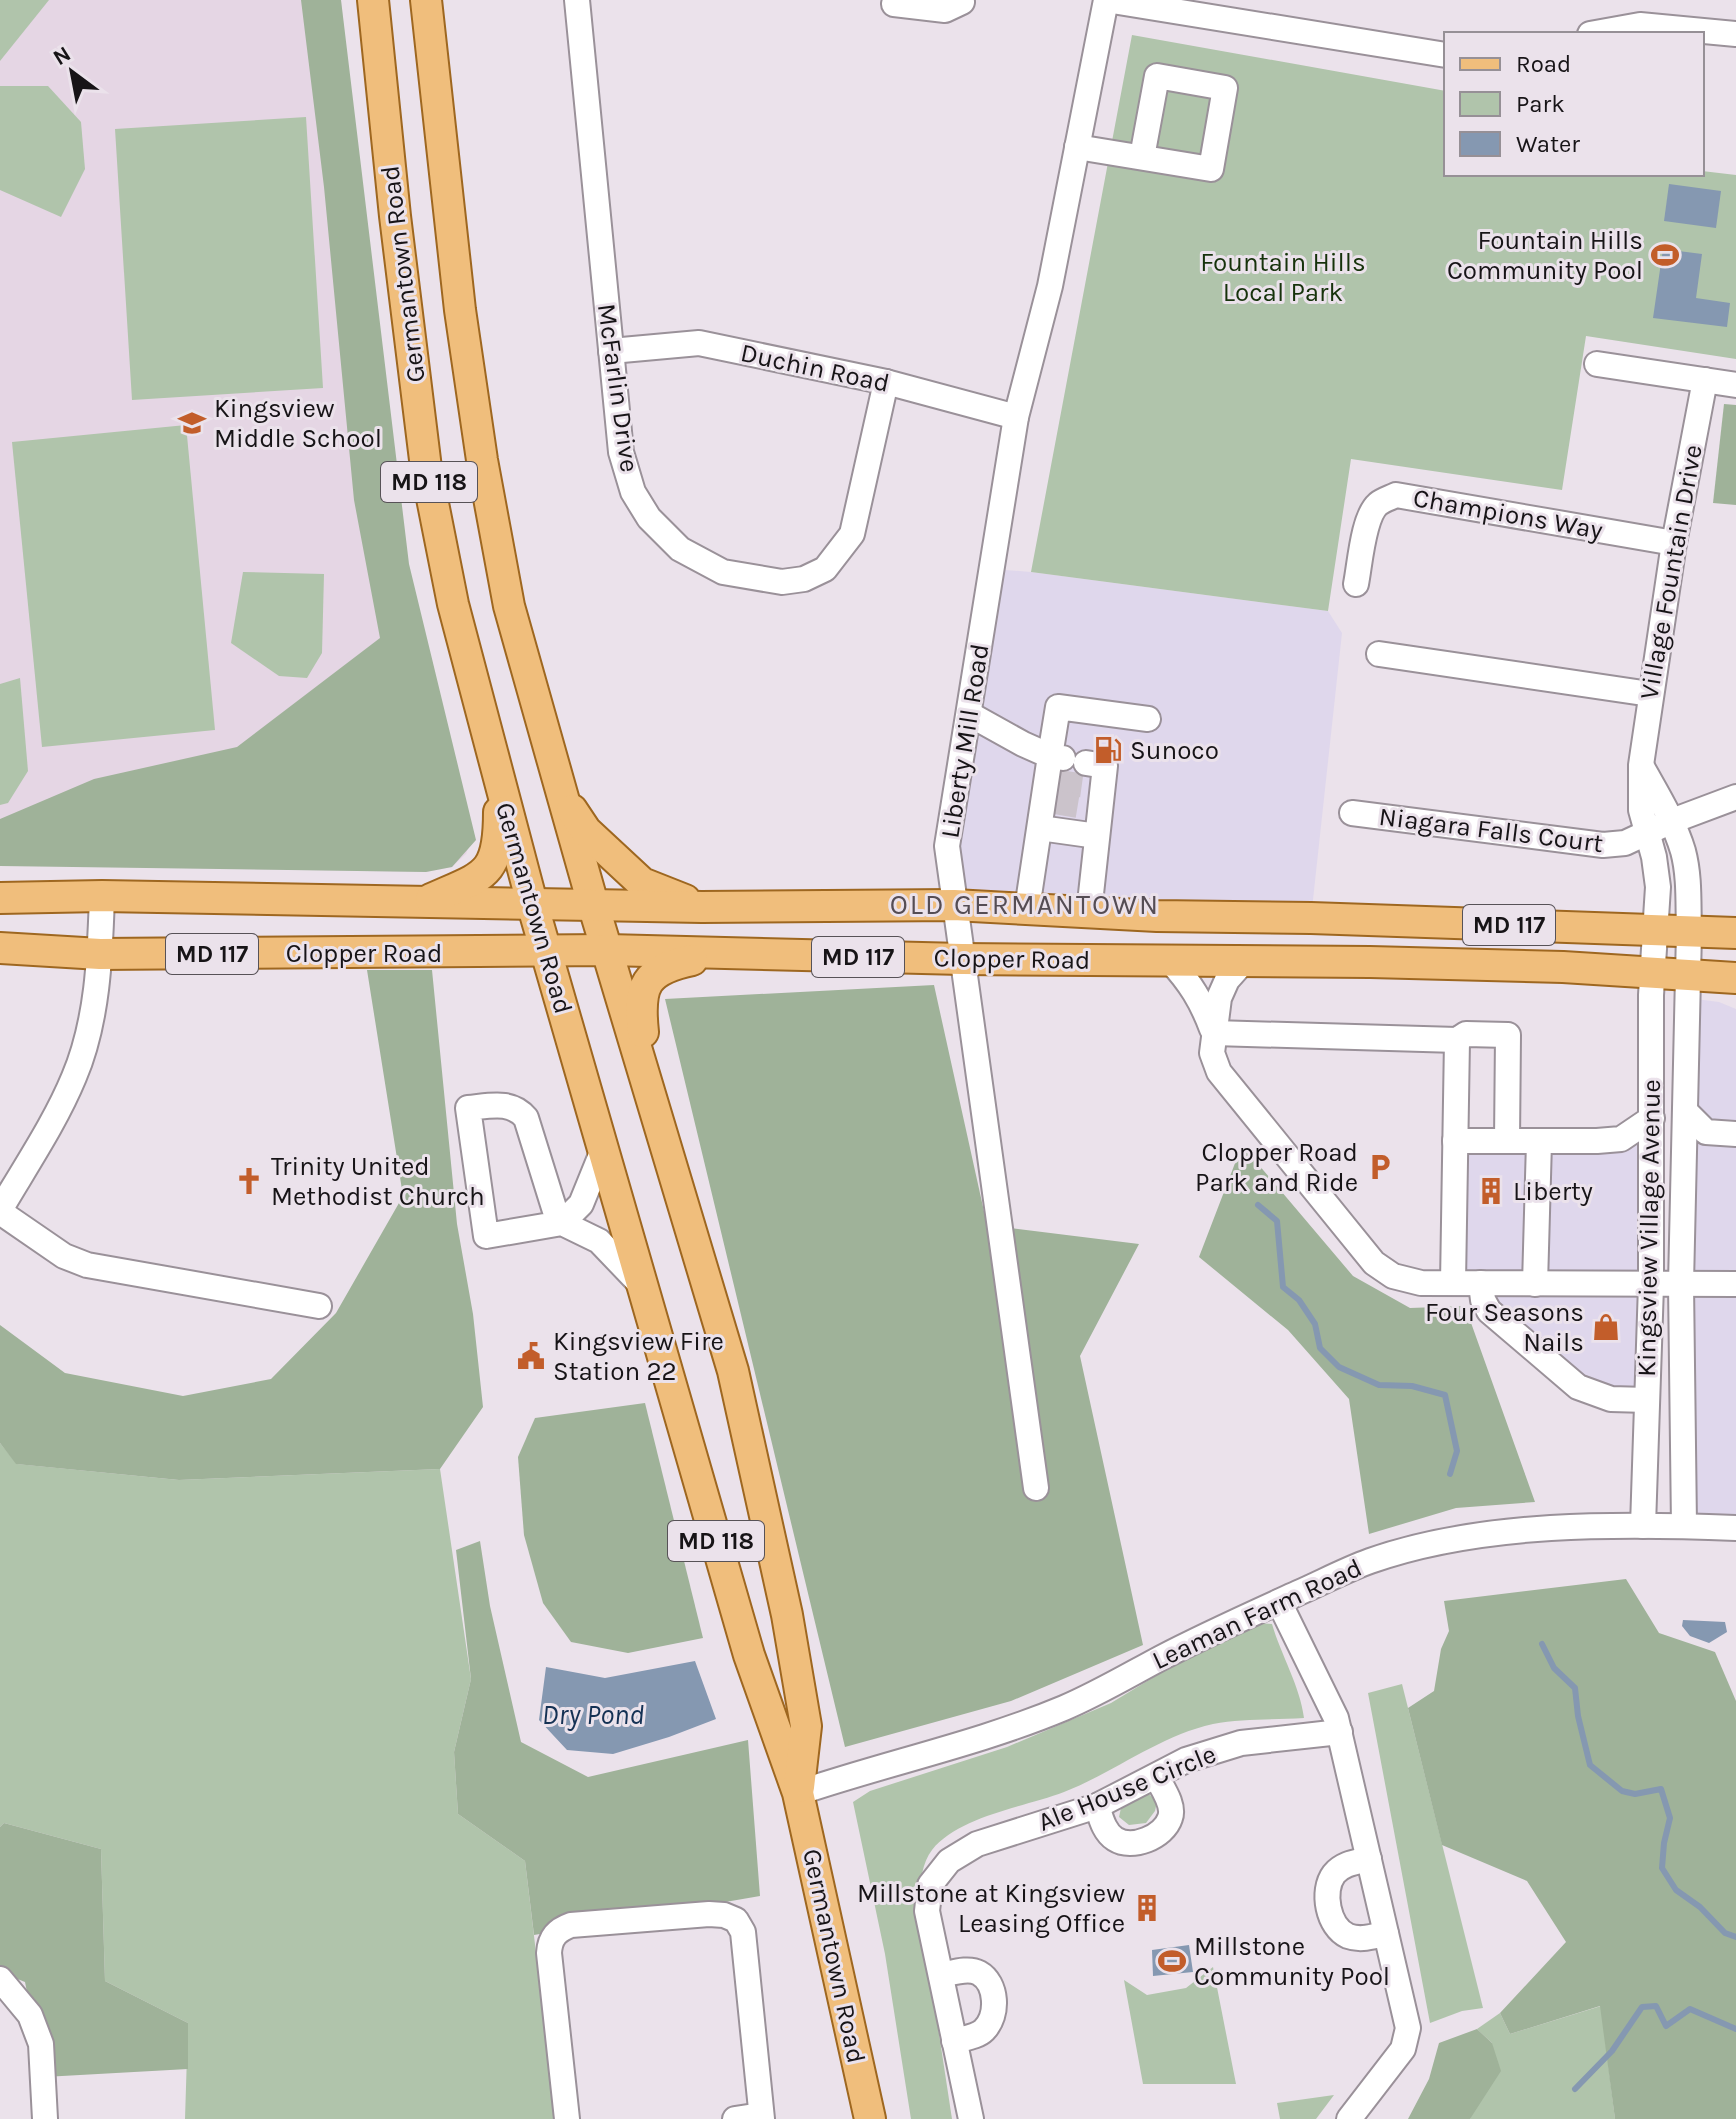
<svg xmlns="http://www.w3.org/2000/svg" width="1736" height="2119" font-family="Karla,sans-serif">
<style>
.commercial{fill:#dfd7ec}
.built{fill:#e5d6e4}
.green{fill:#b0c4ab}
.forest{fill:#9fb299}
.water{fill:#8598b1}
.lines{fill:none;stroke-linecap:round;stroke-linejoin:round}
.stream{stroke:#8598b1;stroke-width:6}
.minor-tunnel{stroke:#cbc3cb;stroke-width:24;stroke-dasharray:24 12;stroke-linecap:butt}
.minor-casing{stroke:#9a9199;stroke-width:28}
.major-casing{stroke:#9e6720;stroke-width:34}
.minor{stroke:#fff;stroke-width:24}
.major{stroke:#f0be7c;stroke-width:30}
.labels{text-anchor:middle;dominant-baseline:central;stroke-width:6;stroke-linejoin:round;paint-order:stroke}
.shield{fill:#ebe2eb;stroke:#575257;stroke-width:2}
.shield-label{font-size:24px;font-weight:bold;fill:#171417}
.poi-label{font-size:26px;fill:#171417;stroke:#ebe2eb;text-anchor:start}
.park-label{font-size:26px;fill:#16320b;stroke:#ebe2eb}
.street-label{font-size:26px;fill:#171417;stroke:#ebe2eb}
.neighbourhood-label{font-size:28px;letter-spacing:2px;fill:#554d54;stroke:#ebe2eb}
.water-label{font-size:28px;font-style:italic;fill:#143154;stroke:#ebe2eb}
</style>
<rect width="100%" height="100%" fill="#ebe2eb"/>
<g class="commercial">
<polygon points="992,569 1031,572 1328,611 1342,633 1311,918 954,905 947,846"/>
<polygon points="1688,998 1719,1002 1736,1009 1736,1528 1684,1526"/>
<polygon points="1652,1118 1647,1400 1611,1399 1483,1300 1453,1283 1455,1141 1597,1141"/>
</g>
<polygon class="built" points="0,0 341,0 393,507 469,846 466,854 452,867 426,872 0,865"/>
<g class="green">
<polygon points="0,0 49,0 0,61"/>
<polygon points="1132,35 1446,91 1446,174 1702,174 1702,171 1736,175 1736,359 1586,336 1562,490 1351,459 1328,611 1031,572"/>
<polygon points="0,86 48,86 81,122 85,169 61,217 0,190"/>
<polygon points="306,117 323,388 132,400 115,129"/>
<polygon points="186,425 215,730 42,747 12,442"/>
<polygon points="243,572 324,574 322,653 307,678 279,676 231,643"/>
<polygon points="20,678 28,771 8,803 0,805 0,684"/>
<polygon points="0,1443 17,1464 179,1480 440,1469 471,1679 454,1752 458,1814 525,1861 556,2119 185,2119 188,2023 105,1981 101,1849 4,1823 0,1827"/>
<path d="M1258,1623L1272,1624C1281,1655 1300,1686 1304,1718C1275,1720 1242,1718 1213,1724C1159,1736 1115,1772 1064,1792C1025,1807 959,1816 932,1850C922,1863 921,1881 918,1896L952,2119H911L885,1954L853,1802L870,1791L1007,1747L1111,1703L1177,1663Z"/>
<polygon points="1402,1684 1483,2008 1462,2011 1430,2023 1368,1693"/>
<polygon points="1148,1793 1157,1802 1155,1811 1146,1823 1129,1825 1119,1817 1121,1808"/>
<polygon points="1213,1967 1236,2084 1143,2084 1124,1980 1147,1995 1186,1988"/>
<polygon points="1601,2006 1615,2119 1470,2119 1492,2043 1477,2029 1500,2013 1510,2034"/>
<polygon points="1334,2095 1316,2119 1280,2119 1277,2103"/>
</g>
<g class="forest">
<polygon points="301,0 341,0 409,564 476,840 452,867 426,872 0,866 0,819 94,779 237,747 380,638 354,500 324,187"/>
<polygon points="1724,404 1736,405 1736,505 1713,503"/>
<polygon points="367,970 432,970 457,1224 473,1314 483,1407 440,1469 179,1480 16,1464 0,1443 0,1325 65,1373 183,1396 271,1379 336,1313 403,1196"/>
<polygon points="934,985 987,1225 1139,1244 1080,1356 1143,1645 1011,1701 845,1747 665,999"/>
<polygon points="1242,1145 1353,1276 1410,1308 1465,1306 1535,1502 1456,1508 1369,1534 1349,1399 1288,1330 1199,1257"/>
<polygon points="645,1403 703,1638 628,1653 571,1642 543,1603 524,1535 518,1457 535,1418"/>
<polygon points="480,1541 490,1606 521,1742 588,1777 748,1740 760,1896 534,1935 525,1861 458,1814 454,1752 471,1679 456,1550"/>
<polygon points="1626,1579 1659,1633 1715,1652 1736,1701 1736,2119 1615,2119 1600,2006 1510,2034 1500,2013 1566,1942 1527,1881 1442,1845 1408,1708 1434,1691 1441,1649 1449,1631 1444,1601"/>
<polygon points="4,1823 101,1849 105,1981 188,2023 188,2069 44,2077 25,1982 0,1972 0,1827"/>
<polygon points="1477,2029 1492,2043 1501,2071 1470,2119 1408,2119 1429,2079 1439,2043"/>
</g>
<g class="water">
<polygon points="1669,184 1721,191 1716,228 1664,221"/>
<polygon points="1663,249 1702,254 1696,298 1730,303 1727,327 1653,318"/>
<polygon points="1683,1620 1725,1622 1727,1632 1709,1643 1690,1636 1682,1626"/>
<polygon points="695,1661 716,1719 669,1737 613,1754 567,1750 539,1720 546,1667 605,1678"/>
<polygon points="1189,1945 1193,1972 1153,1976 1152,1950"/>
</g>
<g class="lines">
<g class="stream">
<polyline points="1258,1205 1277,1221 1283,1287 1299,1300 1315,1324 1320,1348 1339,1367 1379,1385 1412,1386 1445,1395 1457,1451 1450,1474"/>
<polyline points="1542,1644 1554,1668 1575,1688 1578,1716 1590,1765 1622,1791 1635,1794 1661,1789 1670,1818 1664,1843 1662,1868 1676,1890 1700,1907 1725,1933 1736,1937"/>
<polyline points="1575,2089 1612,2051 1642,2007 1656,2006 1666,2026 1690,2009 1736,2029"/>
</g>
<g class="minor-tunnel">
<polyline points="1058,782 1094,787"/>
<polyline points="1054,802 1090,808"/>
</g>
<g class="minor-casing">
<g id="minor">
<polyline points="577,0 621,452 633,492 649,518 680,549 723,572 782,582 804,579 825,569 852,534 886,382"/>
<polyline points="1106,0 1446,55"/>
<polyline points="894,4 945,10 962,2"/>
<polyline points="1590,34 1640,25 1736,34"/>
<polyline points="1077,147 1211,169 1225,88 1157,76 1142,157"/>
<polyline points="611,351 699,343 886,382 1016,417"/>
<polyline points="1597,364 1736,385"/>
<path d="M1356,584C1360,564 1363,517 1378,504C1383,500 1390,498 1396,495L1674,543"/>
<polyline points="1379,654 1650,694"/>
<polyline points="969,714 1023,744 1050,756 1027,909"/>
<polyline points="1063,758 1050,756 1058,707 1148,719"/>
<polyline points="1086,763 1105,766 1089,912"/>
<path d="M1642,767C1657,794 1674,821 1683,851C1690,877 1688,905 1689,932L1681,1284L1684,1526"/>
<polyline points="1352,813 1603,845 1625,843 1672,821 1736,797"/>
<polyline points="1040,828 1097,836"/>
<path d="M1170,961C1190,982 1202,1002 1212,1029"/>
<polyline points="1244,961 1227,980 1219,998 1212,1053 1219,1072 1374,1263 1393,1276 1421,1283 1736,1284"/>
<polyline points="1214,1033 1457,1040 1466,1034 1508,1035 1507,1141"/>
<polyline points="1685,1111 1706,1132 1736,1134"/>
<polyline points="1455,1141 1597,1141 1621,1139 1652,1118"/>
<path d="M0,1210C25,1167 55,1123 74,1077C98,1021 100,955 102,896"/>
<polyline points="0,1212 64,1256 87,1265 319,1306"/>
<path d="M562,1223L555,1211L526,1118C511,1100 490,1106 468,1108L486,1236L562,1223L599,1241L643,1287"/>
<polyline points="562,1223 581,1204 603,1150"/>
<polyline points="1453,1283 1457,1040"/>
<polyline points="1481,1283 1483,1300 1489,1311 1578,1387 1611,1399 1647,1400"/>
<polyline points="1535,1284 1539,1142"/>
<polyline points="1036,1488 947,846 1016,417 1050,286 1106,0"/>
<polyline points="1643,1526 1651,1285 1651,995 1658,887 1654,857 1641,810 1641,765 1674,543 1705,380"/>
<polyline points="1279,1602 1336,1718 1408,2028 1403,2049 1349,2119"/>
<path d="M798,1793C886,1763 978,1744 1064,1708C1097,1694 1129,1675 1161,1658C1205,1635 1252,1614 1298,1593C1321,1583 1345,1570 1370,1561C1480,1522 1620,1523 1736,1528"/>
<path d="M1097,1806C1101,1818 1104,1832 1115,1839C1132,1850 1164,1837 1170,1818C1175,1805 1162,1788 1156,1776"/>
<path d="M1369,1859C1357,1862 1343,1863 1334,1874C1321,1891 1328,1927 1348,1936C1361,1941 1374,1936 1386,1934"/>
<path d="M941,1975C952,1973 968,1967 979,1973C997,1983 999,2015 984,2030C977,2037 964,2038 954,2041"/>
<polyline points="0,1979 30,2015 41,2044 45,2119"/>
<path d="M567,2119L549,1953C550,1937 557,1930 571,1925L709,1914L724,1915L736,1920L743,1932L762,2119"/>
<polyline points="735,2119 761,2115"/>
<polyline points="971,2119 927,1911 930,1885 949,1861 977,1844 1097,1806 1186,1760 1241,1743 1340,1732"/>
</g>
</g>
<g class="major-casing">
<g id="major">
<polyline points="373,0 395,216 426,468 453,604 532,903 749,1655 798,1793 870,2119"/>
<polyline points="426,0 460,310 482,460 509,606 593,904 733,1371 787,1615 806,1726 799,1787"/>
<polyline points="572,810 586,831 642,883 685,900"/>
<polyline points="0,898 102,896 702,907 954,905 1157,916 1311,918 1736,933"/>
<path d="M431,899C485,875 499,876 499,812"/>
<polyline points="0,948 100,954 608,950 962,959 1370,962 1563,967 1736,978"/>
<path d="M643,1032C638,985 645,970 692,960"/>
</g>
</g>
<use href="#minor" class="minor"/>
<use href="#major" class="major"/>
</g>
<defs>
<g id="stadium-bare" transform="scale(2.16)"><path d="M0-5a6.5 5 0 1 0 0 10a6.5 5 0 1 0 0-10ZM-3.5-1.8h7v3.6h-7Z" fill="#c25d2a" stroke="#ebe2eb" stroke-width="2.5" paint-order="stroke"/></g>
<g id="school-bare" transform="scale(2.16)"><path d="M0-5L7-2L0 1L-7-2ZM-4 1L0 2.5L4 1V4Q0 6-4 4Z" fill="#c25d2a" stroke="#ebe2eb" stroke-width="2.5" paint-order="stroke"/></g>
<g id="fuel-bare" transform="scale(2.16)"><path d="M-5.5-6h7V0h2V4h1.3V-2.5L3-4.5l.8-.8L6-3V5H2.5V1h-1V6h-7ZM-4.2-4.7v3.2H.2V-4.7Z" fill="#c25d2a" stroke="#ebe2eb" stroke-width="2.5" paint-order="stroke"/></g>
<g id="parking-bare" transform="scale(2.16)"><path d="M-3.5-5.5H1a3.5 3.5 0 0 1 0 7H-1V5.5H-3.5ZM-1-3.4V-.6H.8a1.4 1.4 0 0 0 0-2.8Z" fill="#c25d2a" stroke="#ebe2eb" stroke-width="2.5" paint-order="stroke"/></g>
<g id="church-bare" transform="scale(2.16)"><path d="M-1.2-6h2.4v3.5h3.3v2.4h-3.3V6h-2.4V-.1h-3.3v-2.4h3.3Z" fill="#c25d2a" stroke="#ebe2eb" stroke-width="2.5" paint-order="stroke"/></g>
<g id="building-bare" transform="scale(2.16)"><path d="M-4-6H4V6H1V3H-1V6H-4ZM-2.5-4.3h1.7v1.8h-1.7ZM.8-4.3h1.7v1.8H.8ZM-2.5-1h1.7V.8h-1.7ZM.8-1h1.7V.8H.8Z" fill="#c25d2a" stroke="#ebe2eb" stroke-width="2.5" paint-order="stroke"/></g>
<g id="shop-bare" transform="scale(2.16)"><path d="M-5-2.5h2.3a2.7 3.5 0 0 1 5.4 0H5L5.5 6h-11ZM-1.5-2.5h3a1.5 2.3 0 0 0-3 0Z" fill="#c25d2a" stroke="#ebe2eb" stroke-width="2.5" paint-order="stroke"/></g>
<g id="civic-bare" transform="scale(2.16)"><path d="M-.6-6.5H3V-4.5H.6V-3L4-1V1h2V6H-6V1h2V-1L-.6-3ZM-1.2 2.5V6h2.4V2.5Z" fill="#c25d2a" stroke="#ebe2eb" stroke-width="2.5" paint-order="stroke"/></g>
</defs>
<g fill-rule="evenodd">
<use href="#stadium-bare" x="1665" y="255"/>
<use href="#school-bare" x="192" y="423"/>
<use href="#fuel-bare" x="1108" y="750"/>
<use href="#parking-bare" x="1380" y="1167"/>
<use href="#church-bare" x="249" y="1181"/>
<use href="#building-bare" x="1491" y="1191"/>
<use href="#shop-bare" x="1606" y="1327"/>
<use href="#civic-bare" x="531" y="1356"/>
<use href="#building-bare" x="1147" y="1908"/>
<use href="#stadium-bare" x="1172" y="1961"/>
</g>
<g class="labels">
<g class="shield">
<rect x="381" y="462" width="96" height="40" rx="6"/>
<rect x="1463" y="905" width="92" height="40" rx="6"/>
<rect x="166" y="934" width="92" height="40" rx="6"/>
<rect x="812" y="937" width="92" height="40" rx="6"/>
<rect x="668" y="1521" width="96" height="40" rx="6"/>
</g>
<g class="shield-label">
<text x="429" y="482">MD 118</text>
<text x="1509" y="925">MD 117</text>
<text x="212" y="954">MD 117</text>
<text x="858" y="957">MD 117</text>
<text x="716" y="1541">MD 118</text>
</g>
<g class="poi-label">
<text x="1643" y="240" text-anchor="end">Fountain Hills<tspan x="1643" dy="30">Community Pool</tspan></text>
<text x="214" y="408">Kingsview<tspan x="214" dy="30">Middle School</tspan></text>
<text x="1130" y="750">Sunoco</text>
<text x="1358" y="1152" text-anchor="end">Clopper Road<tspan x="1358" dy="30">Park and Ride</tspan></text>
<text x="271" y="1166">Trinity United<tspan x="271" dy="30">Methodist Church</tspan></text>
<text x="1513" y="1191">Liberty</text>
<text x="1584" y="1312" text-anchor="end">Four Seasons<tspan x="1584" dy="30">Nails</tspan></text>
<text x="553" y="1341">Kingsview Fire<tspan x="553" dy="30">Station 22</tspan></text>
<text x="1125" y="1893" text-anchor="end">Millstone at Kingsview<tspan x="1125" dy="30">Leasing Office</tspan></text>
<text x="1194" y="1946">Millstone<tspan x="1194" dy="30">Community Pool</tspan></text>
</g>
<g class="park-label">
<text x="1283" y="262">Fountain Hills<tspan x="1283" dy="30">Local Park</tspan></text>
</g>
<g class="street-label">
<text transform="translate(403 274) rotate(-97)">Germantown Road</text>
<text transform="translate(815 368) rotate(12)">Duchin Road</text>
<text transform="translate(618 388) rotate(82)">McFarlin Drive</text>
<text transform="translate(1508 514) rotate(10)">Champions Way</text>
<text transform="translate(1671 572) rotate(-80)">Village Fountain Drive</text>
<text transform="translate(965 741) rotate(-81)">Liberty Mill Road</text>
<text transform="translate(1491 830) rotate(7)">Niagara Falls Court</text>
<text transform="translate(534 908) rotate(74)">Germantown Road</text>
<text x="364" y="953">Clopper Road</text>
<text transform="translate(1012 959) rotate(1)">Clopper Road</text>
<text transform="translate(1649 1228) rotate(-89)">Kingsview Village Avenue</text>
<text transform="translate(1257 1614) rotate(-25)">Leaman Farm Road</text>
<text transform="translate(1127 1788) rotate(-22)">Ale House Circle</text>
<text transform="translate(834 1956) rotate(78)">Germantown Road</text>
</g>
<g class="neighbourhood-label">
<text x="1025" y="904">OLD GERMANTOWN</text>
</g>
<g class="water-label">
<text x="593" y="1714">Dry Pond</text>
</g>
</g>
<rect x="1444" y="32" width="260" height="144" fill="#ebe2eb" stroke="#969096" stroke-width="2"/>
<rect x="1460" y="58" width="40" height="12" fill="#f0be7c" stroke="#969096" stroke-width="2"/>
<text x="1516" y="72" font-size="24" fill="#171417">Road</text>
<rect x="1460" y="92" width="40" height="24" fill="#b0c4ab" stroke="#969096" stroke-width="2"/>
<text x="1516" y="112" font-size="24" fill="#171417">Park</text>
<rect x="1460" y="132" width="40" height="24" fill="#8598b1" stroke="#969096" stroke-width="2"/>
<text x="1516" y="152" font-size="24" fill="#171417">Water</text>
<g transform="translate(72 72) rotate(328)" stroke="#ebe2eb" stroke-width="6" paint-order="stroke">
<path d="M0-6L14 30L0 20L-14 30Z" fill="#171417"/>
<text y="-12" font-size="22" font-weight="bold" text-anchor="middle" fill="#171417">N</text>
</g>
</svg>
